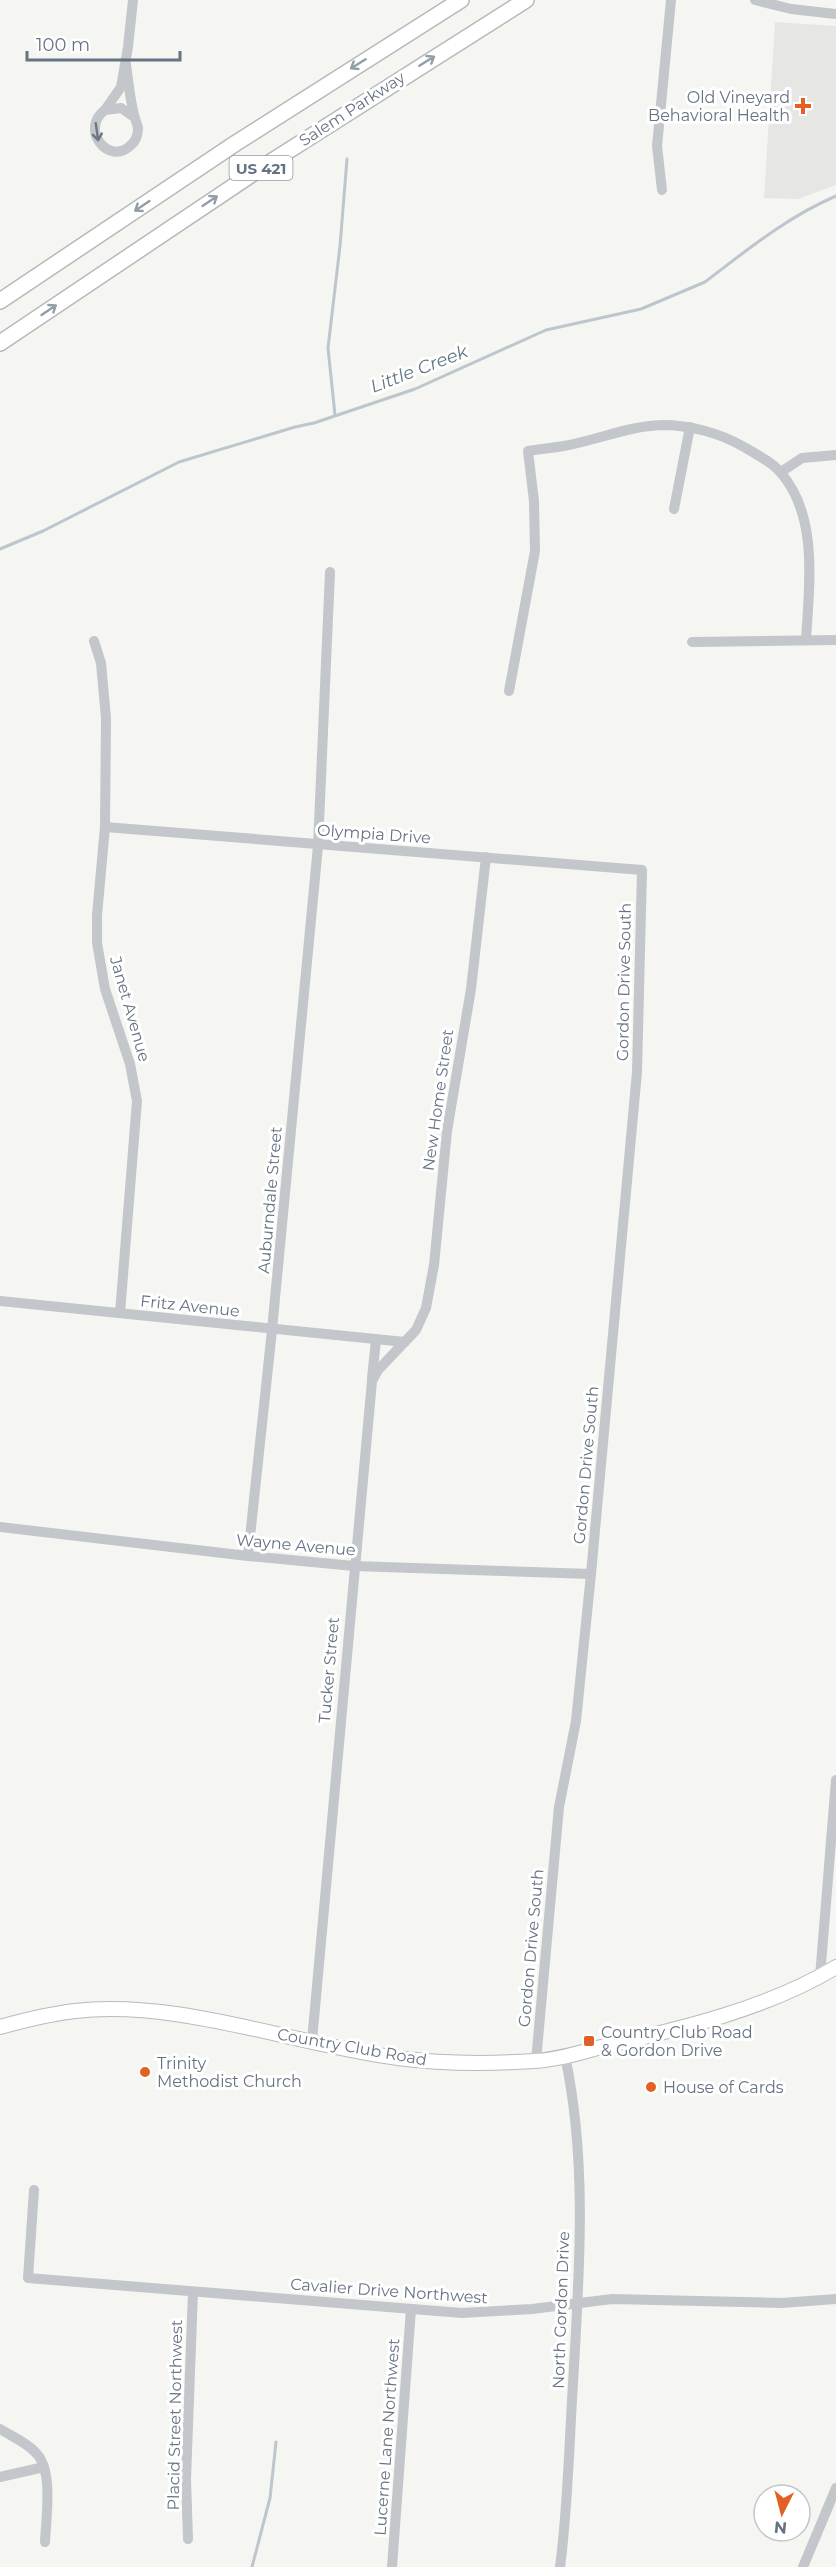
<svg xmlns="http://www.w3.org/2000/svg" width="836" height="2567" font-family="Montserrat,sans-serif">
<style>
.built{fill:#e6e7e5}
.lines{fill:none;stroke-linecap:round;stroke-linejoin:round}
.stream{stroke:#bcc6cc;stroke-width:3}
.major-casing{stroke:#b6babe;stroke-width:16}
.highway-casing{stroke:#b6b9bc;stroke-width:18}
.minor{stroke:#c3c6ca;stroke-width:10}
.major{stroke:#fff;stroke-width:14}
.highway{stroke:#fff;stroke-width:15}
.oneway{stroke:#939da8}
.oneway2{stroke:#6a7787}
.poi-dot{fill:#e36025;stroke:#fff;stroke-width:2}
.labels{text-anchor:middle;dominant-baseline:central;stroke-width:6;stroke-linejoin:round;paint-order:stroke}
.shield{fill:#fff;stroke:#939da8;stroke-width:1.5}
.shield-label{font-size:15px;font-weight:bold;fill:#657383}
.poi-label{font-size:16px;fill:#657383;stroke:#fff;text-anchor:start}
.street-label{font-size:16px;fill:#657383;stroke:#fff}
.water-label{font-size:18px;font-style:italic;fill:#607580;stroke:#fff}
</style>
<rect width="100%" height="100%" fill="#f5f6f2"/>
<!-- built -->
<path class="built" d="M775 22 836 26V185L798 199 764 198Z"/>
<g class="lines">
<!-- stream -->
<g class="stream">
<path d="M335 415 328 348 340 246 347 159"/>
<path d="M0 549 43 531 179 462 295 427 314 423 415 389 546 330 641 309 705 282C747 250 787 217 836 196"/>
<path d="M252 2567 270 2498 276 2442"/>
</g>
<defs>
<path id="major" d="M0 2027C25 2020 50 2014 75 2011 179 1999 295 2045 398 2058 443 2064 489 2064 534 2061 558 2060 582 2052 605 2046 681 2029 769 2008 836 1967"/>
<g id="highway">
<path d="M0 301 236 143 461 0"/>
<path d="M0 343 255 172 526 0"/>
</g>
</defs>
<!-- major casing -->
<use href="#major" class="major-casing"/>
<!-- highway casing -->
<use href="#highway" class="highway-casing"/>
<!-- minor -->
<g class="minor">
<path d="M755 0 791 9 836 14"/>
<path d="M126 64C128 81 130 98 134 115 135 119 137 123 138 128 138 134 136 141 131 145 109 167 79 129 105 110L121 108 134 117"/>
<path d="M105 110 121 87 128 47 133 0"/>
<path d="M662 190 657 146 671 0"/>
<path d="M781 472 802 458 836 455"/>
<path d="M674 509 690 427"/>
<path d="M94 641 101 663 106 718 105 827 97 915V943L105 989 130 1064 137 1101 120 1313"/>
<path d="M692 642 836 640"/>
<path d="M509 691 535 551 534 501 528 451C540 449 552 448 564 446 597 440 629 426 662 425 690 425 720 433 744 447 756 454 772 462 781 473 819 517 809 587 806 640"/>
<path d="M105 827 642 870 637 1072 591 1574 576 1721 559 1807 536 2061"/>
<path d="M0 1301 405 1342"/>
<path d="M372 1378 376 1340"/>
<path d="M0 1527 248 1556 354 1566 591 1574"/>
<path d="M248 1556 272 1330 318 846 330 572"/>
<path d="M820 1977 836 1780"/>
<path d="M312 2041 372 1381 378 1370 416 1330 426 1308 434 1265 447 1131 471 989 486 857"/>
<path d="M34 2190 28 2278 462 2313 532 2309 612 2299 782 2303 836 2299"/>
<path d="M0 2429C11 2436 26 2442 35 2452 54 2469 46 2518 45 2542"/>
<path d="M0 2477 44 2467"/>
<path d="M188 2539 186 2479 193 2292"/>
<path d="M392 2567 411 2309"/>
<path d="M560 2567C568 2507 569 2445 573 2384 579 2276 588 2163 565 2056"/>
<path d="M803 2567 836 2488"/>
</g>
<!-- major -->
<use href="#major" class="major"/>
<!-- highway -->
<use href="#highway" class="highway"/>
</g>
<!-- one-way arrows -->
<defs><path id="oneway-shaft" d="M-6 0H5M1.5-3L5.5 0L1.5 3" fill="none" stroke-width="1.6" stroke-linecap="round" stroke-linejoin="round" transform="scale(1.5)"/></defs>
<g class="oneway">
<use href="#oneway-shaft" transform="translate(427 61) rotate(-32)"/>
<use href="#oneway-shaft" transform="translate(358 64) rotate(148)"/>
<use href="#oneway-shaft" transform="translate(210 201) rotate(-34)"/>
<use href="#oneway-shaft" transform="translate(142 206) rotate(146)"/>
<use href="#oneway-shaft" transform="translate(49 310) rotate(-34)"/>
</g>
<use class="oneway2" href="#oneway-shaft" transform="translate(97 132) rotate(82)"/>
<!-- markers -->
<g class="poi-dot">
<path d="M800 97h6v6h6v6h-6v6h-6v-6h-6v-6h6z"/>
<rect x="583" y="2035" width="12" height="12" rx="3"/>
<circle cx="145" cy="2072" r="6"/>
<circle cx="651" cy="2087" r="6"/>
</g>
<g class="labels">
<!-- shield labels -->
<rect class="shield" x="229.5" y="156" width="63" height="24" rx="4.5"/>
<g class="shield-label">
<text x="261" y="168">US 421</text>
</g>
<!-- poi labels -->
<g class="poi-label">
<text x="790" y="97" text-anchor="end">Old Vineyard<tspan x="790" dy="18">Behavioral Health</tspan></text>
<text x="601" y="2032">Country Club Road<tspan x="601" dy="18">&amp; Gordon Drive</tspan></text>
<text x="157" y="2063">Trinity<tspan x="157" dy="18">Methodist Church</tspan></text>
<text x="663" y="2087">House of Cards</text>
</g>
<!-- street labels -->
<g class="street-label">
<text transform="translate(352 109) rotate(-33)">Salem Parkway</text>
<text transform="translate(374 834) rotate(4)">Olympia Drive</text>
<text transform="translate(624 982) rotate(-89)">Gordon Drive South</text>
<text transform="translate(130 1009) rotate(74)">Janet Avenue</text>
<text transform="translate(438 1100) rotate(-82)">New Home Street</text>
<text transform="translate(270 1200) rotate(-85)">Auburndale Street</text>
<text transform="translate(190 1306) rotate(6)">Fritz Avenue</text>
<text transform="translate(586 1465) rotate(-85)">Gordon Drive South</text>
<text transform="translate(296 1545) rotate(5)">Wayne Avenue</text>
<text transform="translate(329 1670) rotate(-85)">Tucker Street</text>
<text transform="translate(531 1948) rotate(-85)">Gordon Drive South</text>
<text transform="translate(352 2047) rotate(10)">Country Club Road</text>
<text transform="translate(389 2291) rotate(4)">Cavalier Drive Northwest</text>
<text transform="translate(561 2310) rotate(-88)">North Gordon Drive</text>
<text transform="translate(175 2415) rotate(-89)">Placid Street Northwest</text>
<text transform="translate(387 2437) rotate(-86)">Lucerne Lane Northwest</text>
</g>
<!-- water labels -->
<g class="water-label">
<text transform="translate(419 369) rotate(-21)">Little Creek</text>
</g>
</g>
<!-- north arrow -->
<g transform="translate(782 2513) rotate(186)"><circle r="28" fill="#ffffff" stroke="#c1c7cd" stroke-width="1.5"/>
<path d="M0-4.5L10 22L0 15L-10 22Z" fill="#e36025"/>
<text y="-9" font-size="16" font-weight="bold" text-anchor="middle" fill="#657383">N</text>
</g>
<!-- scale -->
<path d="M27 51v9h153v-9" fill="none" stroke="#657383" stroke-width="3"/>
<text x="36" y="51" font-size="18" fill="#657383" stroke="#ffffff" stroke-width="4.5" paint-order="stroke">100 m</text>
</svg>
